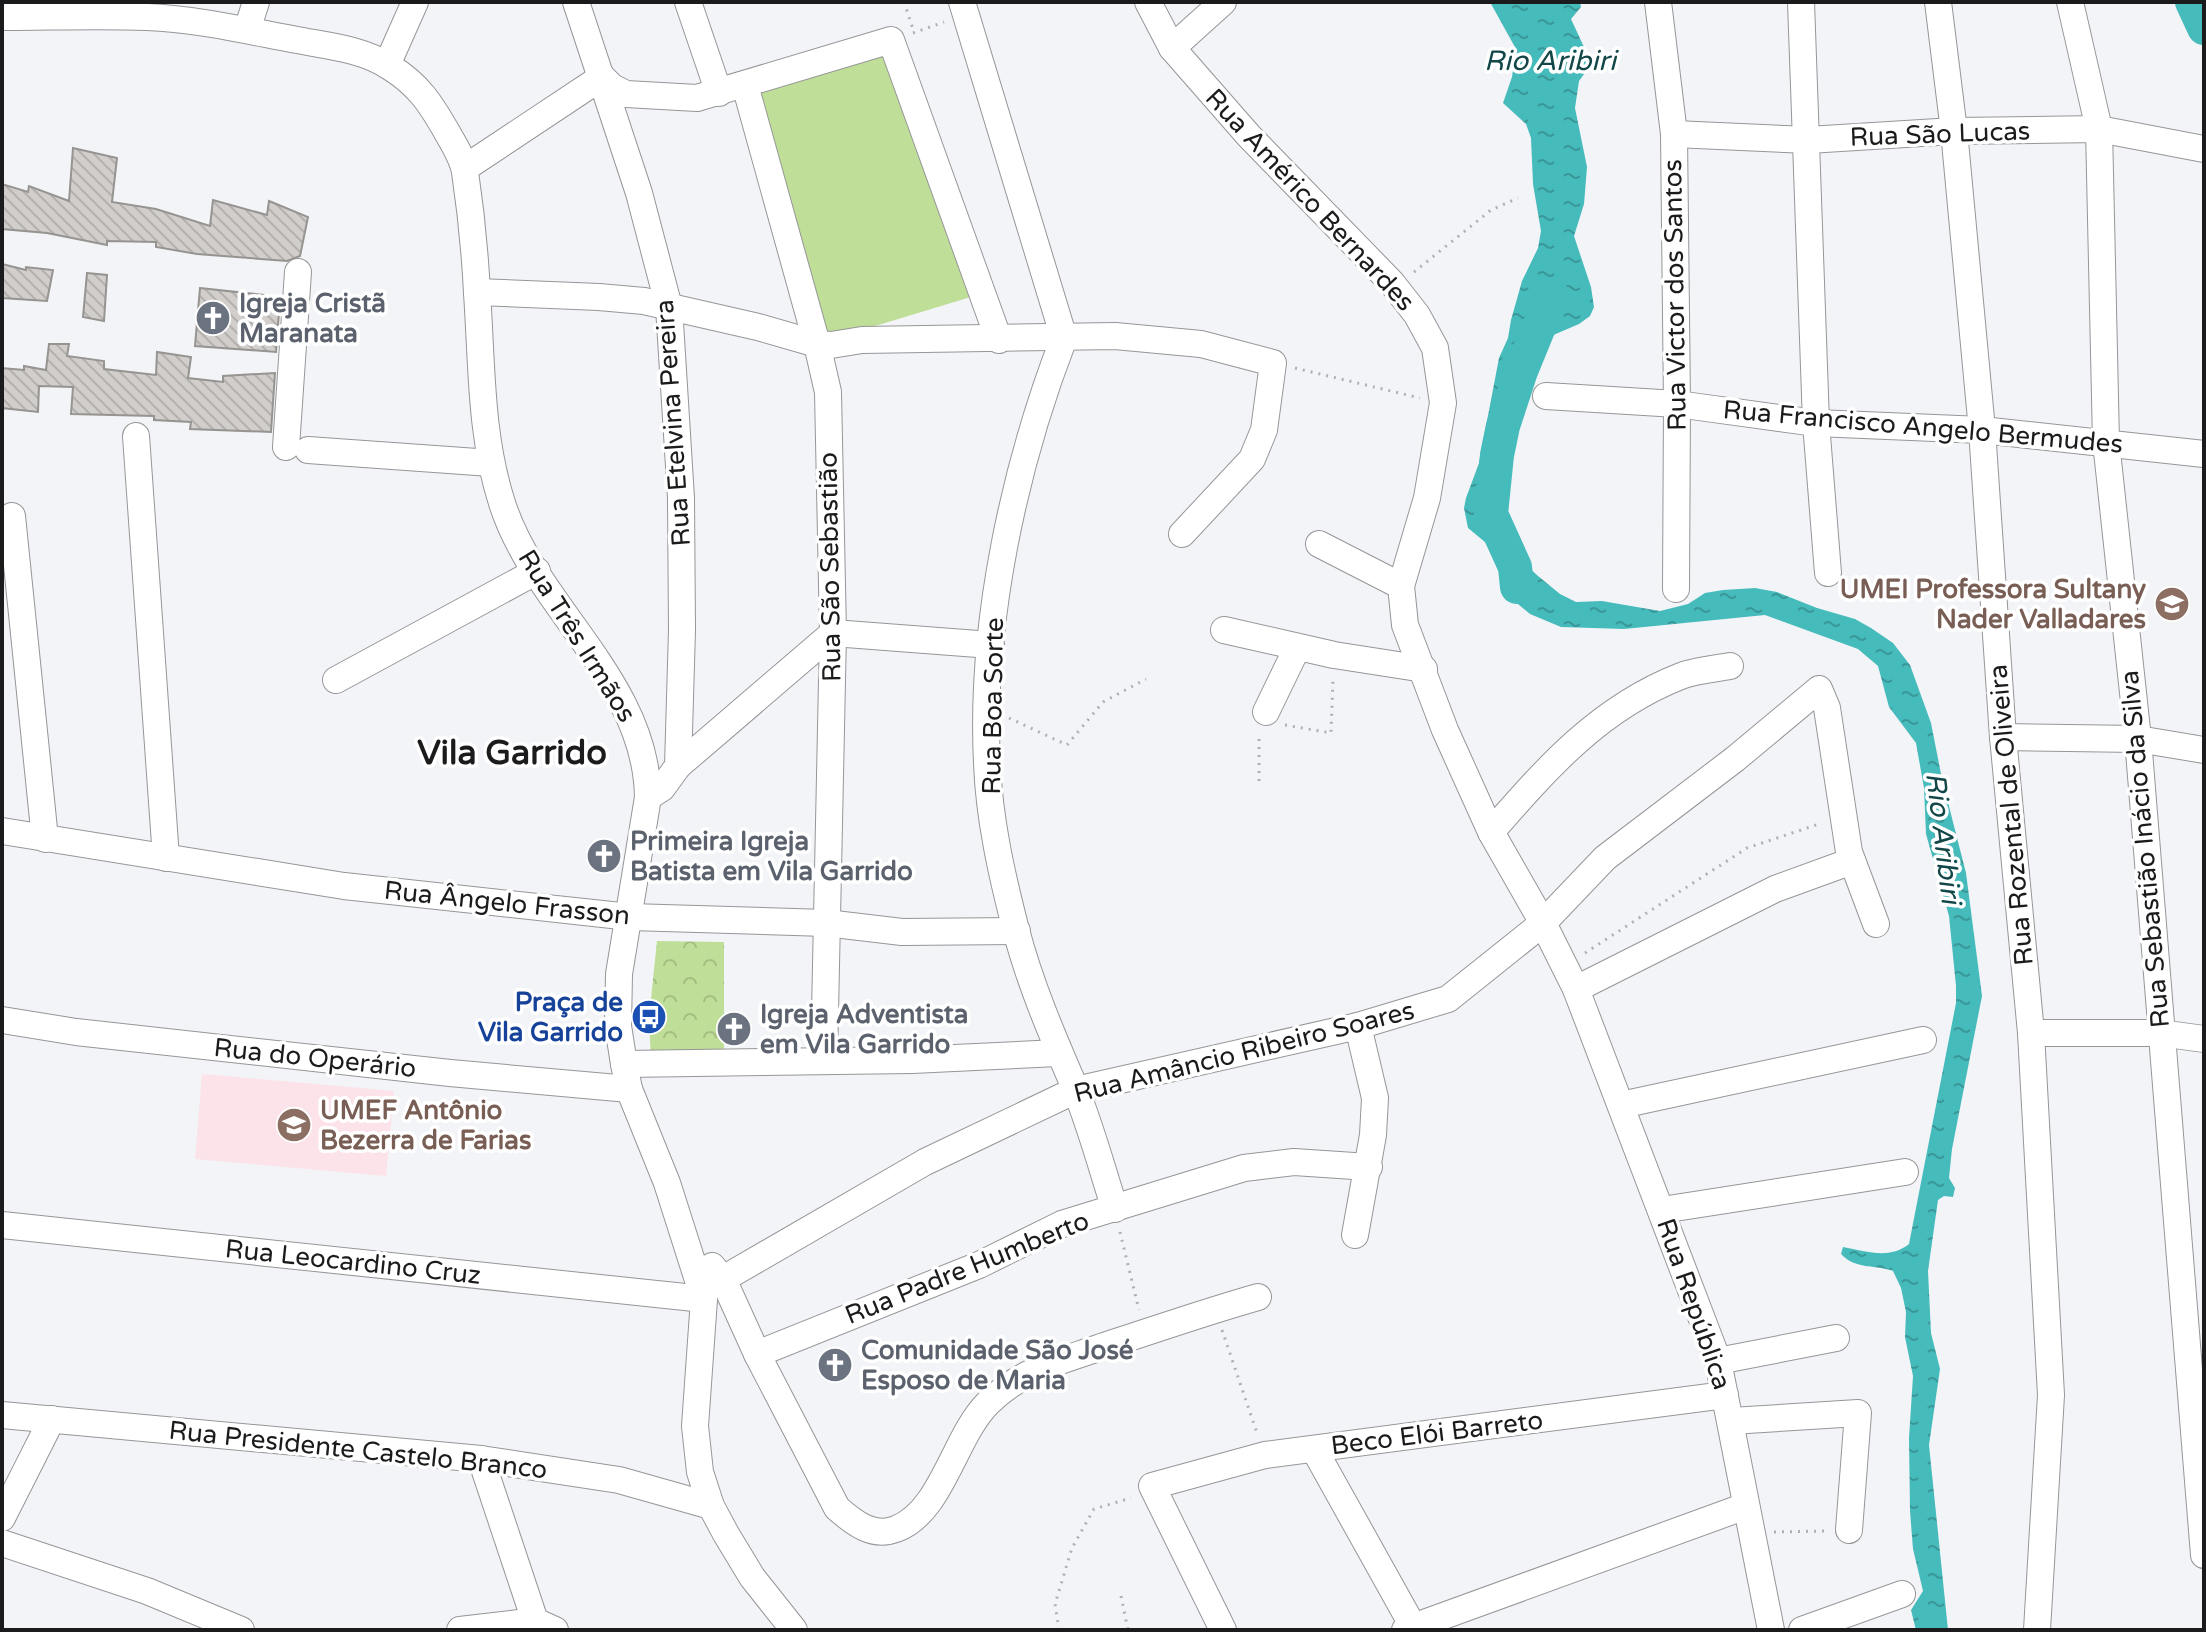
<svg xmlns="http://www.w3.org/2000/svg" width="2206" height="1632" font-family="'Varela Round',sans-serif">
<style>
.education{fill:#fce2e9}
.park{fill:url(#park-crowns)}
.pitch{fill:#bfde97}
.water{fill:url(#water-ripples)}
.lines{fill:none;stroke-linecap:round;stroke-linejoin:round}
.river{stroke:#46bbbc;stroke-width:34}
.building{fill:url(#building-back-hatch);stroke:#969491;stroke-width:2}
.minor-casing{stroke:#969699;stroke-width:28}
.path{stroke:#afb0b3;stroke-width:3;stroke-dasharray:2 6;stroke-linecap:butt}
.minor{stroke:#fff;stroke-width:26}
.labels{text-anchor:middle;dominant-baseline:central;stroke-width:7;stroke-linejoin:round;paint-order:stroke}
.street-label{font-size:26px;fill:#1b1b1d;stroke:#fff}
.worship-label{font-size:26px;font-weight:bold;fill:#5b616d;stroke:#fff;text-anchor:start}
.education-label{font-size:26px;font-weight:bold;fill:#785e54;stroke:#fff;text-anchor:end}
.transit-label{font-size:26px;font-weight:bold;fill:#164399;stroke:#fff;text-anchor:end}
.water-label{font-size:28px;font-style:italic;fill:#124647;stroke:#fff}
.district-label{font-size:34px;font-weight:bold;fill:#1b1b1d;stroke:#fff}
</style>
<defs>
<pattern id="park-crowns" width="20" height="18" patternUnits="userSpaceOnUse" patternTransform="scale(2)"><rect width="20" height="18" fill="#bfde97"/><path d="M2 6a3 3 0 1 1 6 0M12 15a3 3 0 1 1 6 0" fill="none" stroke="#a4be82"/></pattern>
<pattern id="water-ripples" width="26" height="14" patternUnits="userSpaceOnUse" patternTransform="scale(2)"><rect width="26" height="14" fill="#46bbbc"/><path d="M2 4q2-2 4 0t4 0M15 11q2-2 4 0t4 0" fill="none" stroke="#3a9798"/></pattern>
<pattern id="building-back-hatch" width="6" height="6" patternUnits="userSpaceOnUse" patternTransform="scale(2)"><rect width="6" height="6" fill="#d1cecb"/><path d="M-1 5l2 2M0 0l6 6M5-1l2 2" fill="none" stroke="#b3b0ae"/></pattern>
</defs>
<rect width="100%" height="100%" fill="#f3f4f7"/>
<!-- education -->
<path class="education" d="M202 1074 394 1091 386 1176 195 1159Z"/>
<!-- park -->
<path class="park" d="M657 941 724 942V1059L651 1060 649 1018Z"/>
<!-- pitch -->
<path class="pitch" d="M883 50 974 296 829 340 751 92Z"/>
<!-- water -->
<path class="water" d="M1490 2H1580L1581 7 1571 19 1584 47 1587 70 1579 81 1575 108 1587 167 1584 204 1574 236 1591 287 1594 307 1590 316 1579 324 1544 339 1533 338 1522 349 1506 421 1494 447 1484 509 1487 524 1499 540 1538 576 1560 594 1576 602 1602 601 1660 611 1688 604 1705 593 1723 590 1755 588 1777 592 1817 608 1855 619 1871 628 1893 643 1910 665 1931 723 1942 779 1966 873 1982 996 1952 1149 1949 1178 1955 1188 1953 1197 1944 1196 1938 1200 1928 1271 1931 1333 1940 1369 1929 1445 1948 1630H1916L1911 1610 1923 1591 1913 1549 1910 1511 1909 1438 1913 1376 1905 1337 1906 1312 1901 1288 1893 1271C1874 1264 1856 1270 1841 1254L1843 1247C1866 1251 1889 1260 1909 1244L1956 1003V986L1949 916 1926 834 1924 788 1916 743 1889 707 1878 666 1858 649 1765 615 1624 629 1561 627 1530 614 1513 600 1507 590 1505 572 1491 547 1468 528 1464 508 1466 498 1479 463 1499 358 1508 338 1511 320 1522 281 1538 248 1541 231 1533 184 1531 138 1526 124 1503 103 1512 77 1516 49Z"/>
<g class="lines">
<!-- river -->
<g class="river">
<path d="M2192 2 2204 28"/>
<path d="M1517 587 1515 567 1491 514 1497 455 1503 426 1521 371 1552 295"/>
</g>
</g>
<!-- building -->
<g class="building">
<path d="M73 148 117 158 112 202 156 209 210 226 213 200 267 215 269 201 308 217 300 256 287 261 197 254 156 247V242L107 241V245L47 233 2 229V184L28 192 29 186 69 201Z"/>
<path d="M2 264 26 270V267L53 270 47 301 2 298Z"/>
<path d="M87 273 107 275 104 321 83 317Z"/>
<path d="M200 288 264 295 263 309 279 312 276 352 195 346Z"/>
<path d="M49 344H69L67 356 104 361V369L156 375 157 352 191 357 188 378 223 382V376L275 373 271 432 190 429 191 422 154 420V416L71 414 73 387 39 386 38 412 2 408V368L24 370V366L46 370Z"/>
</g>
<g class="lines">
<defs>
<g id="minor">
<path d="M576 2 639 193 669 307 681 498 682 630 678 766 662 788 648 797"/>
<path d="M688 2 719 93"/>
<path d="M962 2 1064 338"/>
<path d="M1148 2 1172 48 1249 136 1392 283 1417 315 1435 348 1443 403 1427 498 1401 586 1405 625 1445 730 1491 832 1543 923 1576 989 1718 1361 1771 1630"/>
<path d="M1658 2 1674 134 1677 404 1676 589"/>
<path d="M1801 2 1816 423 1828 573"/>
<path d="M1938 2 1954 131 1982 430 2003 737 2031 1033 2051 1395 2037 1630"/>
<path d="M2070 2 2099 129 2106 442 2138 739 2204 1555"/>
<path d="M2 17C50 17 99 15 147 17 197 19 248 31 297 40 328 46 363 49 390 67 419 85 431 104 448 134 455 146 463 159 465 172 471 212 475 253 477 293 482 364 480 435 502 503 535 607 646 680 648 797L619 974 618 1026 624 1064 629 1089 667 1183 704 1299 695 1426 700 1472 711 1506 726 1534 752 1577 794 1630"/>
<path d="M247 30 256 2"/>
<path d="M1172 48 1223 2"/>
<path d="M387 65 415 2"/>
<path d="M745 85 817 344 828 392 833 633 824 1061"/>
<path d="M1674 134 1808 140 1954 131 2099 129 2204 149"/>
<path d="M465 168 602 77 612 87 626 94 697 98 891 40 999 340"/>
<path d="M477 292 599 297 644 301 758 327 817 344 831 345 862 340 1115 336 1201 344 1273 363 1264 430 1252 459 1182 534"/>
<path d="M1064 338C1014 467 980 624 987 763 989 819 1002 876 1016 930 1030 984 1053 1037 1075 1088 1091 1127 1102 1169 1115 1209"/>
<path d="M1546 396 1677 404 1816 423 1982 430 2204 454"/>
<path d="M136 436 166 858"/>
<path d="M286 447 298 272"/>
<path d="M308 450 491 463"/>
<path d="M12 516 45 839"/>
<path d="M1319 544 1401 586"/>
<path d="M1224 630 1334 655 1424 669"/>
<path d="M336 680 537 571"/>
<path d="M1266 712 1297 648"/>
<path d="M2003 737 2138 739 2204 750"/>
<path d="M678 766 833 633 991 645"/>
<path d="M2 831 344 886 630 917 826 923 902 932 1017 931"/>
<path d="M1491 832C1547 768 1599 708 1681 676 1696 670 1714 669 1730 666"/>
<path d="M1576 989 1775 889 1852 861"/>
<path d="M2 1020 76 1032 450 1073 629 1089"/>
<path d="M2031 1033H2160L2204 1039"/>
<path d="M624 1064 912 1060 1058 1053"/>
<path d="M1621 1105 1923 1040"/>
<path d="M1662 1210 1905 1172"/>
<path d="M2 1225 704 1299"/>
<path d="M1355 1235 1373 1135 1375 1098 1358 1026"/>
<path d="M712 1266 723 1279 757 1354 837 1508C854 1523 873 1538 896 1529 942 1512 954 1437 988 1403 1021 1370 1059 1362 1101 1347 1154 1330 1205 1312 1258 1297"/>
<path d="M723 1279 925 1162 1076 1090 1358 1026 1448 999 1543 923 1605 858 1735 759 1819 689 1827 708 1849 852 1876 924"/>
<path d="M757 1354 979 1265 1062 1224 1244 1168 1294 1162 1369 1167"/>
<path d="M1718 1361 1836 1338"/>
<path d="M2 1415 481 1459 619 1480 711 1506"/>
<path d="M1731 1421 1858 1413 1849 1530"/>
<path d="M1314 1449 1415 1630"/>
<path d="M481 1459 535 1621"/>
<path d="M2 1518 52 1419"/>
<path d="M2 1543 147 1591 241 1630"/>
<path d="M460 1630 535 1621 555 1630"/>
<path d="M1223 1630 1152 1486 1265 1455 1725 1395"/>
<path d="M1405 1630 1746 1506"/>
<path d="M1802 1630 1902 1594"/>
</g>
</defs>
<!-- minor casing -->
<use href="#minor" class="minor-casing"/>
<!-- path -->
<g class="path">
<path d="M904 2 914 32"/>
<path d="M913 33 944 22"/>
<path d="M1414 272 1491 210 1518 198"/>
<path d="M1295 368 1420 398"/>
<path d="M1009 718 1067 745 1103 702 1146 679"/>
<path d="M1285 725 1331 733 1333 679"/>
<path d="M1259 781V734"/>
<path d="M1585 953 1747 848 1822 823"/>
<path d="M1120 1232 1139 1310"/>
<path d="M1222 1330 1257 1433"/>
<path d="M1774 1532 1827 1531"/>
<path d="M1121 1596 1128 1630"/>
<path d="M1059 1630 1055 1604 1072 1548 1094 1509 1131 1498"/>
</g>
<!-- minor -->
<use href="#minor" class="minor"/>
</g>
<!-- icons -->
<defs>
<symbol id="church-disc" viewBox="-11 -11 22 22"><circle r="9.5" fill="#6b7280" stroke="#fff"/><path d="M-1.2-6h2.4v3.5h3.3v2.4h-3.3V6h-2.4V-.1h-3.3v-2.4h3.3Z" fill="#fff"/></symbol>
<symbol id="school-disc" viewBox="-11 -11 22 22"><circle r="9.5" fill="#8d6e63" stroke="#fff"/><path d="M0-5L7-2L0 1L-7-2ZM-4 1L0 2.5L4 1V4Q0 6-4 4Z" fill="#fff"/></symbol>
<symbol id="bus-disc" viewBox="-11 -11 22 22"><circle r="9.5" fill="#1a4fb4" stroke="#fff"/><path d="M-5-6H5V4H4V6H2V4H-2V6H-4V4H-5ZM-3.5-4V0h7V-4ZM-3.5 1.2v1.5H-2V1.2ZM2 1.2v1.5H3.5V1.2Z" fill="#fff"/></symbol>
</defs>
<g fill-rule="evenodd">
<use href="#church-disc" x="193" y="298" width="40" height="40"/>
<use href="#school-disc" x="2152" y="584" width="40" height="40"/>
<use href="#church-disc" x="584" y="836" width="40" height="40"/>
<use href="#bus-disc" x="629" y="997" width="40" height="40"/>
<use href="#church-disc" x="714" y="1009" width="40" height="40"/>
<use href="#school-disc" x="274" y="1105" width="40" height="40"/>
<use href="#church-disc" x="815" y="1345" width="40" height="40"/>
</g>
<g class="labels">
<!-- street labels -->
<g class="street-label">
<text transform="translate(1940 134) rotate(-2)">Rua São Lucas</text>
<text transform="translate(1310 200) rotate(47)">Rua Américo Bernardes</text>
<text transform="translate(1675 295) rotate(-91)">Rua Victor dos Santos</text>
<text transform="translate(673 423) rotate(-94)">Rua Etelvina Pereira</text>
<text transform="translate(1923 427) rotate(5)">Rua Francisco Angelo Bermudes</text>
<text transform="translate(830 567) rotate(-91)">Rua São Sebastião</text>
<text transform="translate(577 636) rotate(58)">Rua Três Irmãos</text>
<text transform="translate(993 706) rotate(-89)">Rua Boa Sorte</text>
<text transform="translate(2011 815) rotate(-95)">Rua Rozental de Oliveira</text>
<text transform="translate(2145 849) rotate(-95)">Rua Sebastião Inácio da Silva</text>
<text transform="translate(507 903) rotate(6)">Rua Ângelo Frasson</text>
<text transform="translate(1244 1052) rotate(-14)">Rua Amâncio Ribeiro Soares</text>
<text transform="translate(315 1058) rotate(6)">Rua do Operário</text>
<text transform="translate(353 1262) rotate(6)">Rua Leocardino Cruz</text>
<text transform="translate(967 1268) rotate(-22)">Rua Padre Humberto</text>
<text transform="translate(1694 1304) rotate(71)">Rua República</text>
<text transform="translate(1437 1433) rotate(-7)">Beco Elói Barreto</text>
<text transform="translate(358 1450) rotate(6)">Rua Presidente Castelo Branco</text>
</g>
<!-- worship labels -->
<g class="worship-label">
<text x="239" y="303">Igreja Cristã<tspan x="239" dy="30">Maranata</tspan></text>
<text x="630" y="841">Primeira Igreja<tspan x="630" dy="30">Batista em Vila Garrido</tspan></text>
<text x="760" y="1014">Igreja Adventista<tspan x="760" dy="30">em Vila Garrido</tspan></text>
<text x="861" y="1350">Comunidade São José<tspan x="861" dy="30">Esposo de Maria</tspan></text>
</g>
<!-- education labels -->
<g class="education-label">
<text x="2146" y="589">UMEI Professora Sultany<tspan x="2146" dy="30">Nader Valladares</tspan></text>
<text x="320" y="1110" text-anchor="start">UMEF Antônio<tspan x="320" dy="30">Bezerra de Farias</tspan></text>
</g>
<!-- transit labels -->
<g class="transit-label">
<text x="623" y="1002">Praça de<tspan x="623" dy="30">Vila Garrido</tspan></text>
</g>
<!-- water labels -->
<g class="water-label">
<text x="1550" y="61">Rio Aribiri</text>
<text transform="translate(1943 838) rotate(83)">Rio Aribiri</text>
</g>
<!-- district labels -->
<g class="district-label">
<text x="512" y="753">Vila Garrido</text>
</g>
</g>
<!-- border -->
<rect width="2206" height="1632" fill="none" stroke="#1b1b1d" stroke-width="8"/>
</svg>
